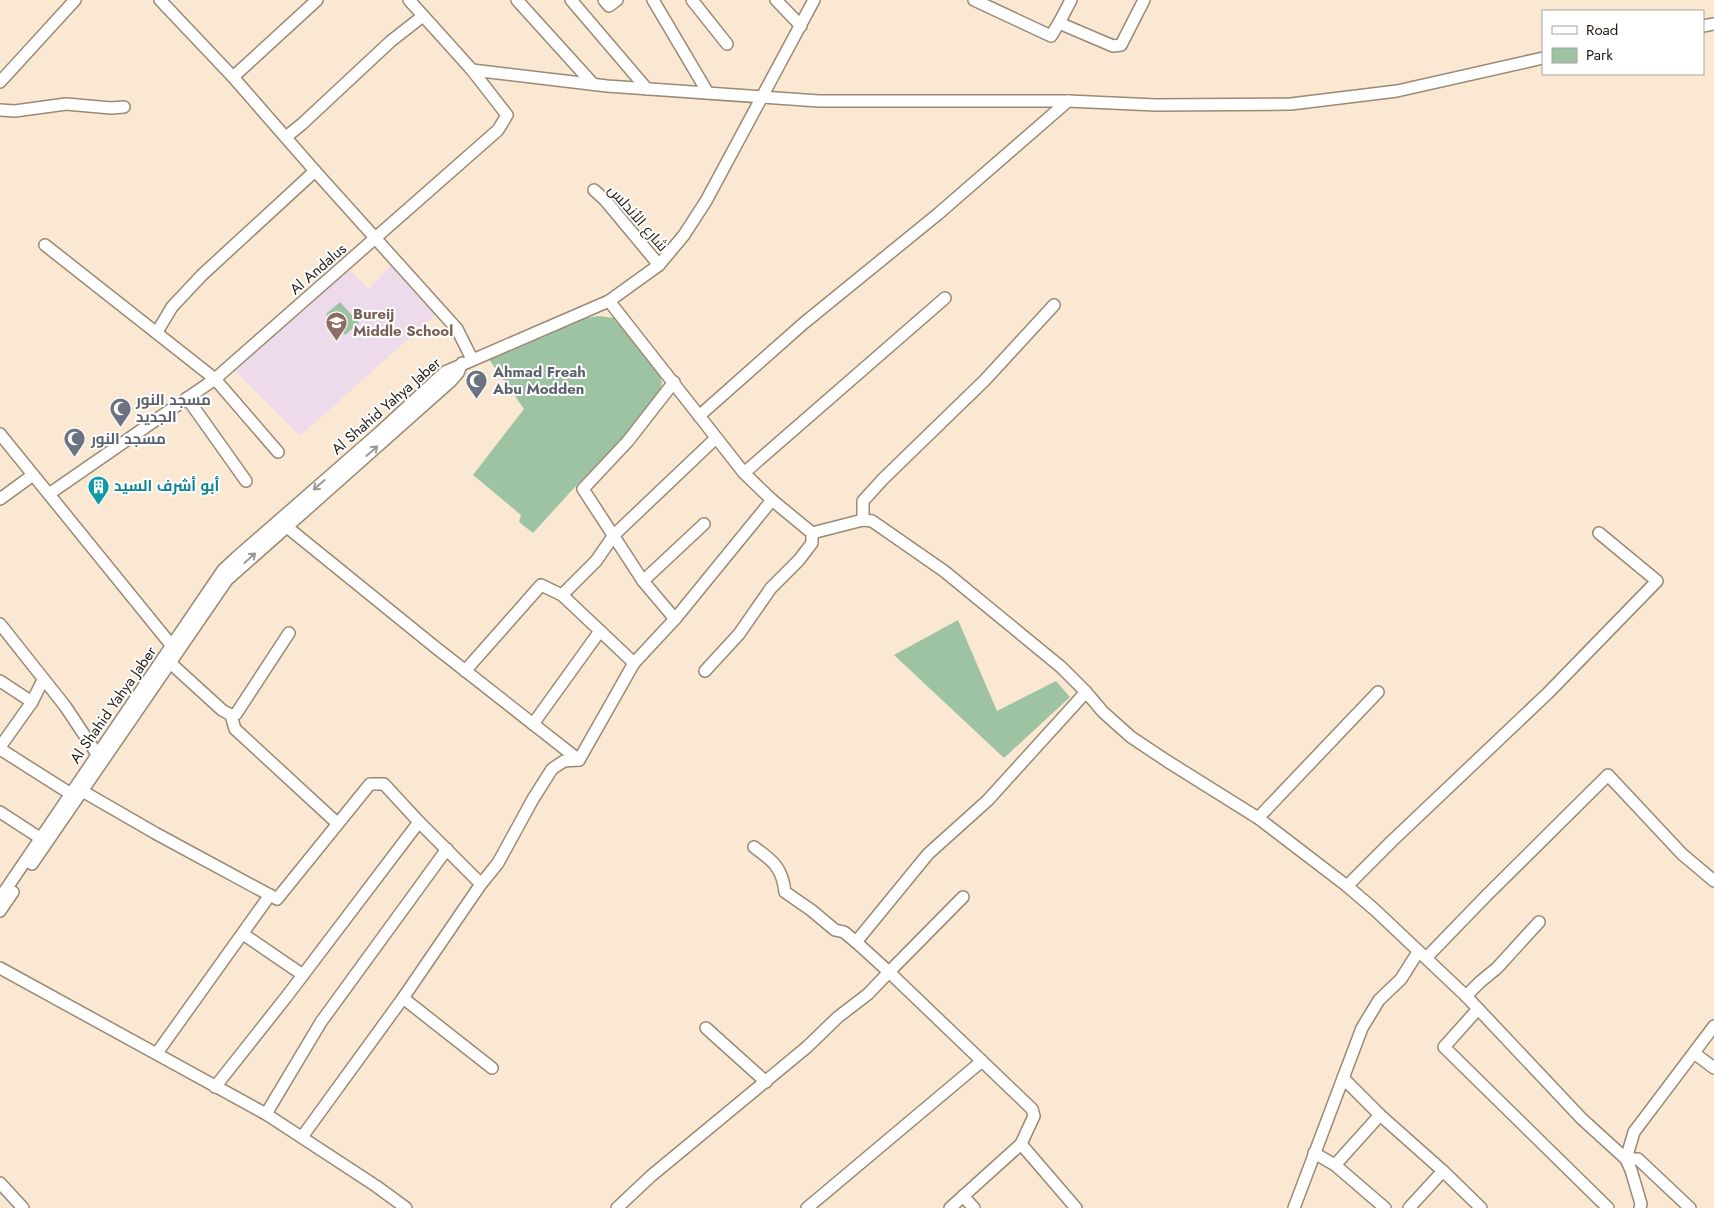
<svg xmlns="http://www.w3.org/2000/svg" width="1714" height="1208" font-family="Jost,Cairo,sans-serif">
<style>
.education{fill:#eddbec}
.green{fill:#9dc3a2}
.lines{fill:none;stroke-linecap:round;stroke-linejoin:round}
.minor-casing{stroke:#9a8975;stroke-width:14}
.minor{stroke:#fff;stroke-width:11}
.oneway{stroke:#9b9895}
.labels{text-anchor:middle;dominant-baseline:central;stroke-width:4;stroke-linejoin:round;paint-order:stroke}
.street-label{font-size:15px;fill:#211b13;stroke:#fff}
.education-label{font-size:15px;font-weight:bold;fill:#785e54;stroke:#fff;text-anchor:start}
.worship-label{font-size:15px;font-weight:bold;fill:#5b616d;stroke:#fff;text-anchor:start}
.culture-label{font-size:15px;font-weight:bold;fill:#0d838f;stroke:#fff;text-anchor:start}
</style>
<rect width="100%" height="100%" fill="#fae8d3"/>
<!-- education -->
<path class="education" d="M392 264 437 313 300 436 235 371 350 270 369 289Z"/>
<!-- green -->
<g class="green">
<path d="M340 302 359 323 345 335 326 314Z"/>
<path d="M598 316 615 318 660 376 662 383 661 390 629 433 573 489 533 533 519 522 521 515 473 475 524 409 488 358 571 321Z"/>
<path d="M958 620 997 711 1056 681 1070 697 1004 758 894 655Z"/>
</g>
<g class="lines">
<defs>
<g id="minor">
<path d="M160 0 233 77 315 171 457 329 472 359"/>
<path d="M517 0 593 84"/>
<path d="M571 0 647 89"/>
<path d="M604 0 609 6 617 0"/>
<path d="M653 0 708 93"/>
<path d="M692 0 727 44"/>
<path d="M776 0 801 26"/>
<path d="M974 0 1051 36 1059 23 1113 46 1121 45 1144 0"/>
<path d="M1059 23 1071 0"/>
<path d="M1703 26 1714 24"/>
<path d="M472 70 607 86 819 101H1068L1156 105 1291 104 1397 91 1543 58"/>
<path d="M233 77 317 0"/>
<path d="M0 82 75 0"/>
<path d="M0 110 15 111 66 104 111 108 124 107"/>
<path d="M286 137 302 124 391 41 423 16"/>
<path d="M594 190 605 200 659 265"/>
<path d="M45 245 215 379 49 494"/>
<path d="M609 301 744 473 772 500 812 533 863 520 872 521 944 571 1061 667 1086 692 1103 712 1131 737 1167 761 1258 818 1347 886 1375 910 1466 996 1582 1119 1626 1159 1631 1170 1641 1204 1640 1208"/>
<path d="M157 332 172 307 202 275 315 171"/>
<path d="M674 382 628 441 583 489 643 581 675 619"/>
<path d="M187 398 246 481"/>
<path d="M699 416 804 323 938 214 1068 101"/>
<path d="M0 434 172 646"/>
<path d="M278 452 215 379 498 130 507 115 472 70 409 0"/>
<path d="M744 473 945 298"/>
<path d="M0 499 33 475"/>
<path d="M863 520V501L883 479 985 380 1054 305"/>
<path d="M282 523 435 647 579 760"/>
<path d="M643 581 704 524"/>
<path d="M562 595 596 561 614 535 716 438"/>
<path d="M0 624 65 706 97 754"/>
<path d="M166 659 222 710 231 715 236 714 289 633"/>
<path d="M465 671 541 585 562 595 634 663"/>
<path d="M705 671 739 634 771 588 799 560 812 543V533"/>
<path d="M0 681 32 702"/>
<path d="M231 715 235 729 337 823"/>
<path d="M533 724 600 631"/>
<path d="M0 747 32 702 43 680"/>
<path d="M0 749 71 794"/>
<path d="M77 788 155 833 277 899 370 784H384L419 822 481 884"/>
<path d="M0 812 40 838"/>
<path d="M1258 818 1378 692"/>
<path d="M754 847C773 861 782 867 785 892L811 910 835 930 844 932 856 942"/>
<path d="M32 864 227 580 451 381 458 373 462 363"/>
<path d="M1347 886 1393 840 1548 693 1657 581 1599 533"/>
<path d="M0 898 223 570 237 557 379 433 445 372 609 301 659 265 684 235 706 201 814 0"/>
<path d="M0 911 13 892"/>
<path d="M243 934 303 975"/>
<path d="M1426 958 1487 895 1608 775 1682 854 1714 881"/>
<path d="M0 968 266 1114 376 1186 406 1208"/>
<path d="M1466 996 1480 982 1497 968 1539 922"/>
<path d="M403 998 492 1068"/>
<path d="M1478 1009 1444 1047 1608 1208"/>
<path d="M706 1028 766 1082"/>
<path d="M157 1053 270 895"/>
<path d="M1694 1053 1714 1068"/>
<path d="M1343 1078 1380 1115 1443 1171 1481 1208"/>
<path d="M215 1087 287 996 419 822"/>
<path d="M266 1114 321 1022 447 849"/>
<path d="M302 1137 403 998 481 884 498 863 533 799 552 769 564 761 579 760 634 663 675 619 772 500"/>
<path d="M1021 1144 1076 1208"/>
<path d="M1314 1153 1335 1165 1385 1208"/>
<path d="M1335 1165 1380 1115"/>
<path d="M0 1183 23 1208"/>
<path d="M963 1196 974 1208"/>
<path d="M617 1208 651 1176 807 1047 838 1017 868 994 889 972 856 942 928 854 988 800 1086 692"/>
<path d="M807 1208 982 1061"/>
<path d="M950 1208 1021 1144 1034 1116 1032 1109 889 972 963 897"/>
<path d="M1294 1208 1362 1028 1379 1000 1401 979 1418 952"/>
<path d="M1409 1208 1443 1171"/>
<path d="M1690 1208 1638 1159H1626L1634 1132 1714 1026"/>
</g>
</defs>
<!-- minor casing -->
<use href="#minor" class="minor-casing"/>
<!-- minor -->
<use href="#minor" class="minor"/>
</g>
<!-- one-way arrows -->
<defs><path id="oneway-shaft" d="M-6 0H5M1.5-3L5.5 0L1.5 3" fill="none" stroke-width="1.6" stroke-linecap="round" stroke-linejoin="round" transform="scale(1.25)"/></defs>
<g class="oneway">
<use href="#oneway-shaft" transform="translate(372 451) rotate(-41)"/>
<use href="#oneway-shaft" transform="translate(319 485) rotate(139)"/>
<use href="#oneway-shaft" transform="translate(250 558) rotate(-42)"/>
</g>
<!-- icons -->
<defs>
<symbol id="school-pin" viewBox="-11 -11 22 30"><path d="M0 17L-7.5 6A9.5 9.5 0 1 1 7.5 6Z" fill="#8d6e63" stroke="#fff"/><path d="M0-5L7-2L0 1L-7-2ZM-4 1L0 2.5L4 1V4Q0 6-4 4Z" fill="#fff"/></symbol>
<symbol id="mosque-pin" viewBox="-11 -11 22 30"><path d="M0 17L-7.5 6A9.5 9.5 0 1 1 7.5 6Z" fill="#6b7280" stroke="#fff"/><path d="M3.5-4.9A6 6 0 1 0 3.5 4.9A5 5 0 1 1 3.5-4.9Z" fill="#fff"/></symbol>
<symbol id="building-pin" viewBox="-11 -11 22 30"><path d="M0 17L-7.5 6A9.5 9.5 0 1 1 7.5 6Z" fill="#0f9aa8" stroke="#fff"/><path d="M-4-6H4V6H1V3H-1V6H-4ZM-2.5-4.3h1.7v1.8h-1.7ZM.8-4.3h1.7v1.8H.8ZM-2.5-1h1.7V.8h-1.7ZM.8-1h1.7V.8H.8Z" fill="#fff"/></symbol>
</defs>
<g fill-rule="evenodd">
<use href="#school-pin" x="324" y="310" width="25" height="34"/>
<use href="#mosque-pin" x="464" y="368" width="25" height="34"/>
<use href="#mosque-pin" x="108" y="396" width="25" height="34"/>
<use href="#mosque-pin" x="62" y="426" width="25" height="34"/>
<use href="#building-pin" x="86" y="474" width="25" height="34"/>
</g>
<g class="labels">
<!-- street labels -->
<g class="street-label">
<text transform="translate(638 218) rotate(49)">شارع الأندلس</text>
<text transform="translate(318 269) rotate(-41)">Al Andalus</text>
<text transform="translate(386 406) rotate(-41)">Al Shahid Yahya Jaber</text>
<text transform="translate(113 705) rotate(-55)">Al Shahid Yahya Jaber</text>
</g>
<!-- education labels -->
<g class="education-label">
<text x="353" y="314">Bureij<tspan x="353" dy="17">Middle School</tspan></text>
</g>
<!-- worship labels -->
<g class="worship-label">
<text x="493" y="372">Ahmad Freah<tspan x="493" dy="17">Abu Modden</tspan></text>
<text x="136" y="400">مسجد النور<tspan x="136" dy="17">الجديد</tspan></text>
<text x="91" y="439">مسجد النور</text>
</g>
<!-- culture labels -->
<g class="culture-label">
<text x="114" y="486">أبو أشرف السيد</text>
</g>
</g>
<!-- legend -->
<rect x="1542" y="10" width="162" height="65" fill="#ffffff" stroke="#a6a4a1"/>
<rect x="1552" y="26" width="25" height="8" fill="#ffffff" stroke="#a6a4a1"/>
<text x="1586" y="35" font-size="15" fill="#211b13">Road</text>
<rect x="1552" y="48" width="25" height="15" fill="#9dc3a2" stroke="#a6a4a1"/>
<text x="1586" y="60" font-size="15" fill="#211b13">Park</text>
</svg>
